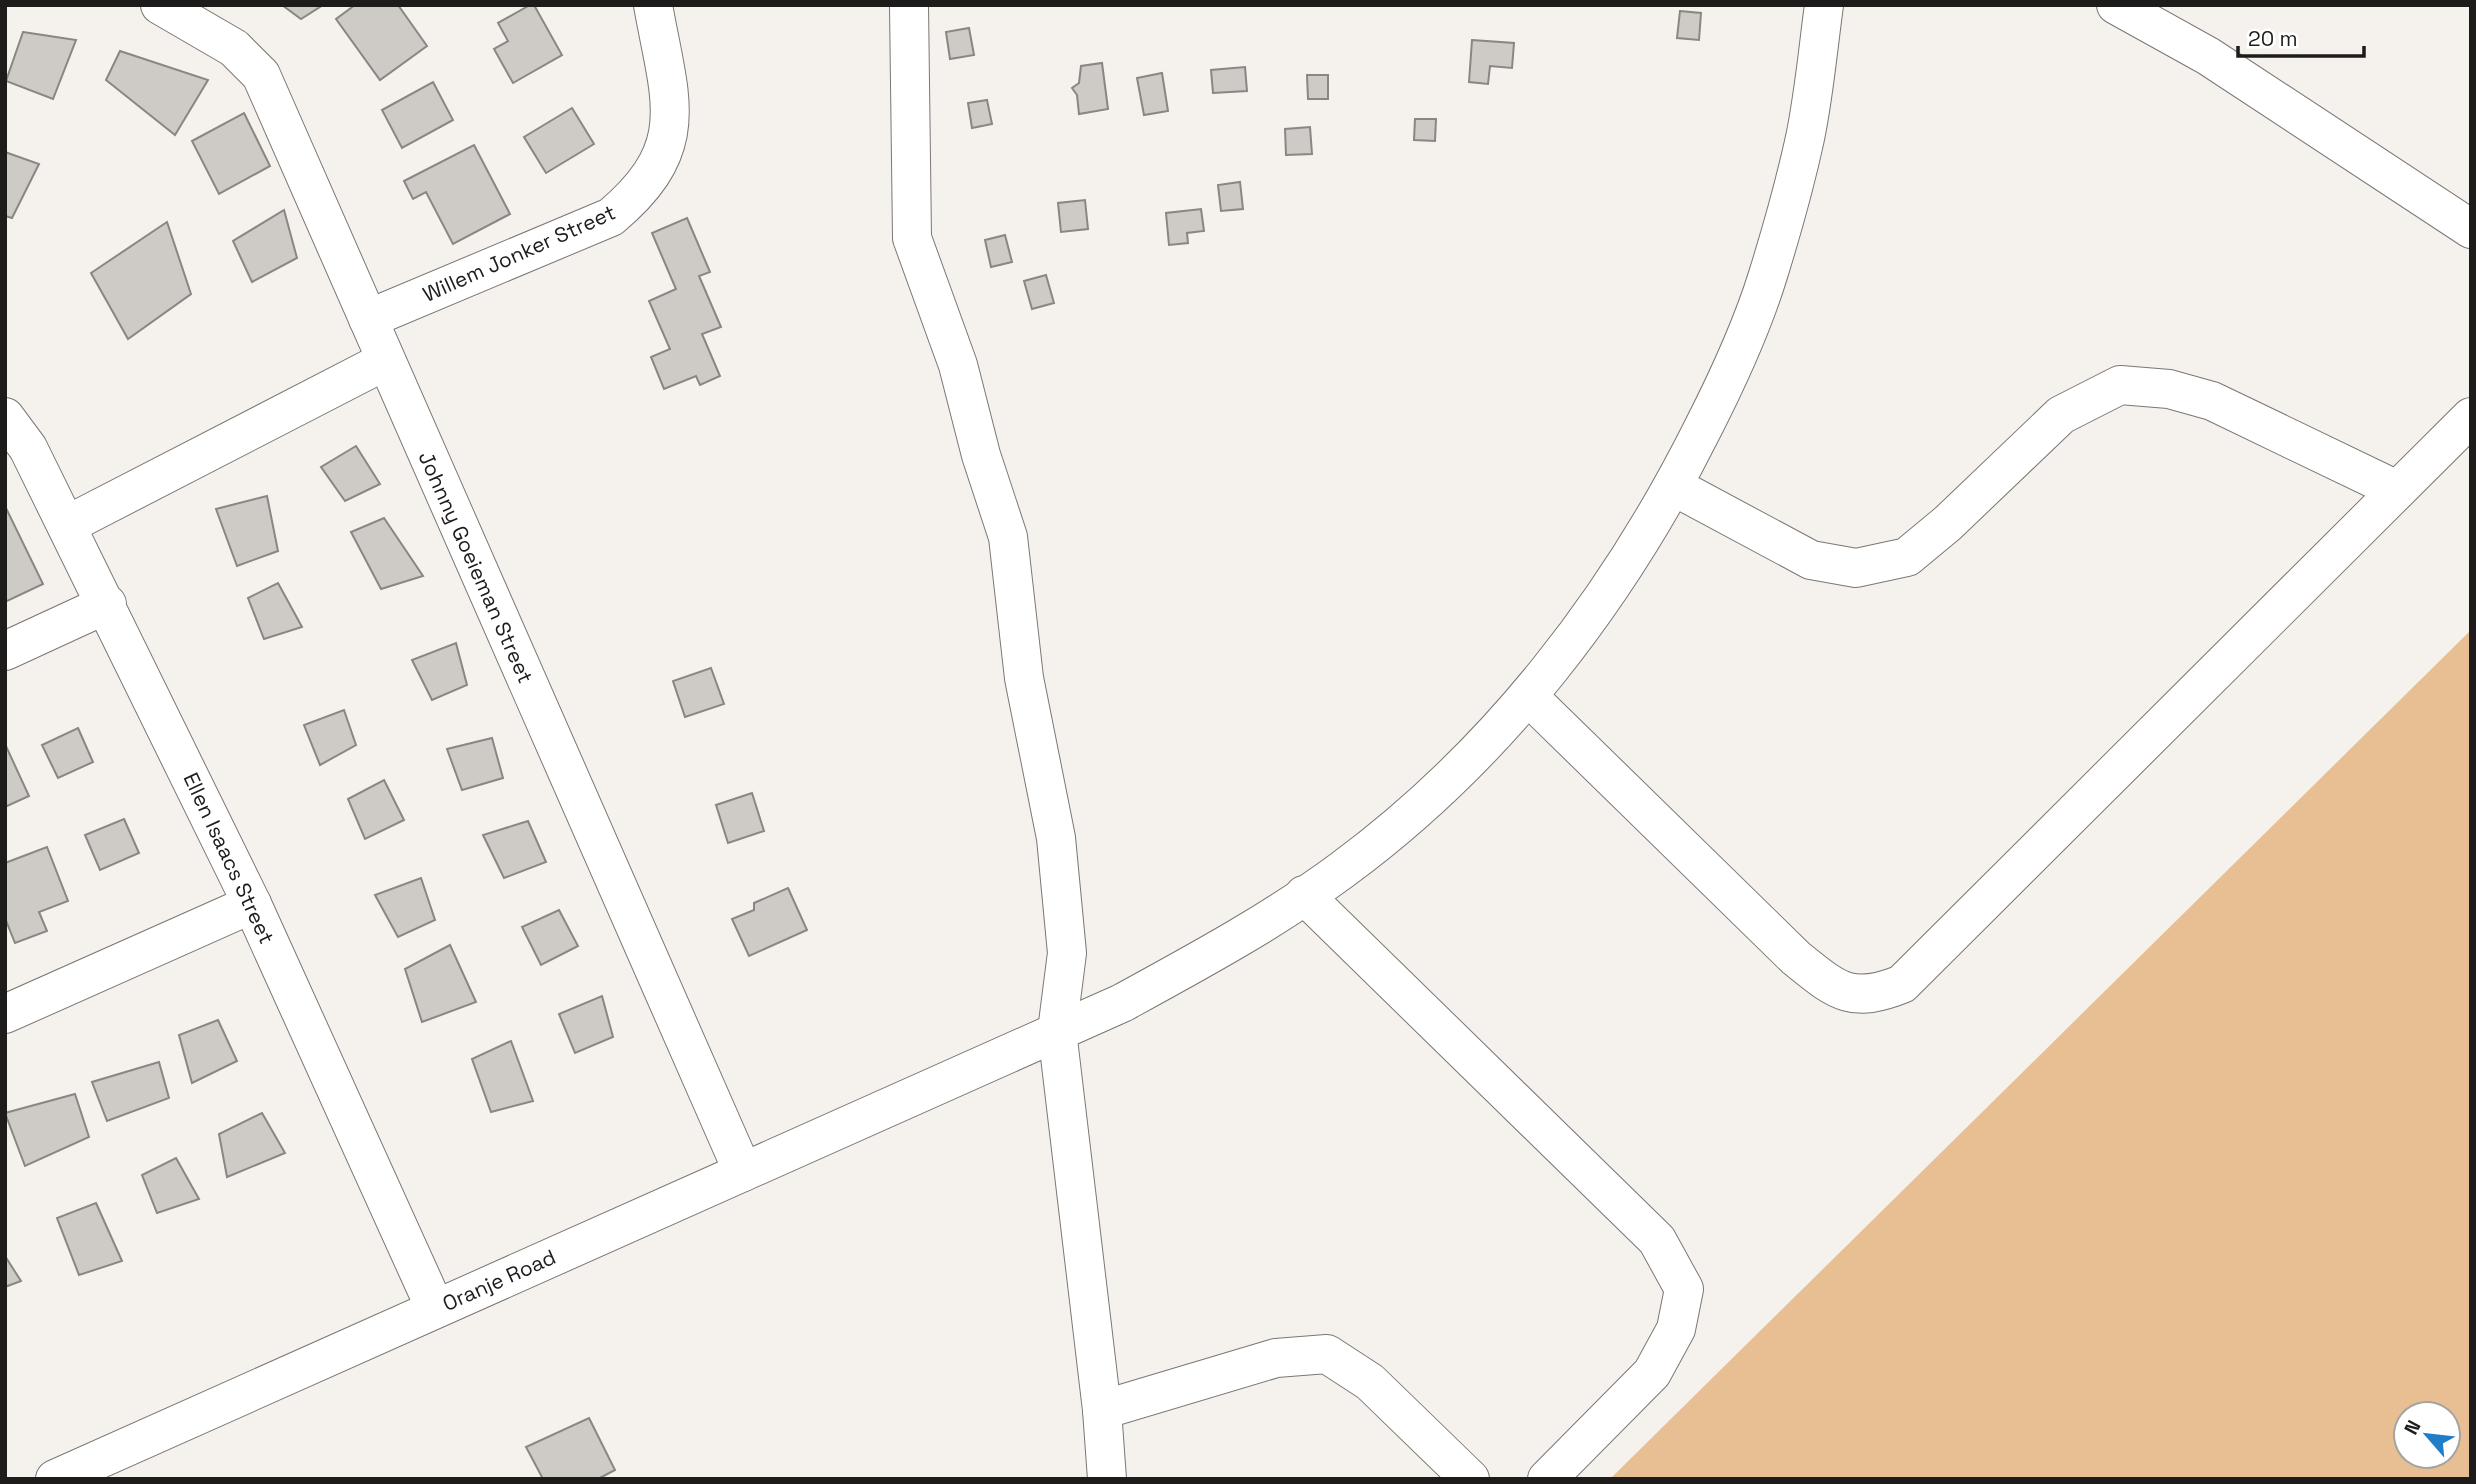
<svg xmlns="http://www.w3.org/2000/svg" width="2476" height="1484" font-family="'Space Grotesk',sans-serif">
<style>
.green{fill:#e8bf93;fill-rule:evenodd}
.building{fill:#cecbc7;stroke:#898683;stroke-width:2}
.lines{fill:none;stroke-linecap:round;stroke-linejoin:round}
.street-casing{stroke:#7b7774;stroke-width:40}
.secondary-casing{stroke:#7b7774;stroke-width:40}
.street{stroke:#fff;stroke-width:38}
.secondary{stroke:#fff;stroke-width:38}
.labels{text-anchor:middle;dominant-baseline:central;stroke-width:5;stroke-linejoin:round;paint-order:stroke}
.street-label{font-size:21px;fill:#1d1c1a;stroke:#fff}
</style>
<rect width="100%" height="100%" fill="#f5f1ed"/>
<!-- green -->
<path class="green" d="M2471 630V1479H1610ZM2406 1414H2448V1456H2406Z"/>
<!-- building -->
<g class="building">
<path d="M282 5H323L301 19Z"/>
<path d="M355 5H398L427 46 380 80 336 19Z"/>
<path d="M530 5H534L562 55 513 83 494 49 508 41 498 23Z"/>
<path d="M1680 11 1701 13 1699 40 1677 38Z"/>
<path d="M969 28 974 55 950 59 946 32Z"/>
<path d="M23 32 76 40 53 99 6 81Z"/>
<path d="M1472 40 1514 43 1512 68 1490 66 1488 84 1469 82Z"/>
<path d="M120 51 208 80 175 135 106 80Z"/>
<path d="M1102 63 1108 109 1079 114 1077 95 1072 88 1079 83 1081 66Z"/>
<path d="M1245 67 1247 91 1213 93 1211 70Z"/>
<path d="M1162 73 1168 111 1144 115 1137 78Z"/>
<path d="M1307 75H1328V99H1308Z"/>
<path d="M433 82 453 120 402 148 382 110Z"/>
<path d="M987 100 992 124 972 128 968 103Z"/>
<path d="M572 108 594 144 546 173 524 137Z"/>
<path d="M244 113 270 166 219 194 192 141Z"/>
<path d="M1415 119H1436L1435 141 1414 140Z"/>
<path d="M1310 127 1312 154 1286 155 1285 129Z"/>
<path d="M474 145 510 214 453 244 426 192 413 199 404 181Z"/>
<path d="M5 152 39 164 12 218 5 216Z"/>
<path d="M1240 182 1243 209 1221 211 1218 185Z"/>
<path d="M1085 200 1088 229 1061 232 1058 203Z"/>
<path d="M1201 209 1204 231 1187 233 1188 243 1169 245 1166 213Z"/>
<path d="M284 210 297 258 252 282 233 241Z"/>
<path d="M687 218 710 272 699 276 721 327 702 334 720 376 700 385 696 376 664 389 651 357 670 349 649 301 676 289 652 233Z"/>
<path d="M167 222 191 294 128 339 91 273Z"/>
<path d="M1005 235 1012 262 991 267 985 240Z"/>
<path d="M1046 275 1054 303 1032 309 1024 281Z"/>
<path d="M356 446 380 484 345 501 321 467Z"/>
<path d="M267 496 278 551 237 566 216 509Z"/>
<path d="M5 506 43 584 5 602Z"/>
<path d="M384 518 423 576 381 589 351 532Z"/>
<path d="M278 583 302 627 264 639 248 598Z"/>
<path d="M456 643 467 685 432 700 412 660Z"/>
<path d="M711 668 724 704 685 717 673 681Z"/>
<path d="M344 710 356 745 320 765 304 725Z"/>
<path d="M78 728 93 762 58 778 42 745Z"/>
<path d="M492 738 503 778 462 790 447 749Z"/>
<path d="M5 744 29 796 5 807Z"/>
<path d="M384 780 404 820 365 839 348 799Z"/>
<path d="M752 793 764 831 728 843 716 805Z"/>
<path d="M124 819 139 853 100 870 85 835Z"/>
<path d="M528 821 546 862 504 878 483 835Z"/>
<path d="M47 847 68 901 39 912 47 931 15 943 5 918V863Z"/>
<path d="M421 878 435 920 398 937 375 895Z"/>
<path d="M788 888 807 930 749 956 732 919 754 910V903Z"/>
<path d="M559 910 578 946 541 965 522 927Z"/>
<path d="M450 945 476 1002 422 1022 405 969Z"/>
<path d="M602 996 613 1037 575 1053 559 1014Z"/>
<path d="M218 1020 237 1061 192 1083 179 1035Z"/>
<path d="M511 1041 533 1101 491 1112 472 1059Z"/>
<path d="M159 1062 169 1098 107 1121 92 1082Z"/>
<path d="M75 1094 89 1137 25 1166 5 1113Z"/>
<path d="M262 1113 285 1153 227 1177 219 1134Z"/>
<path d="M176 1158 199 1199 157 1213 142 1175Z"/>
<path d="M96 1203 122 1261 79 1275 57 1218Z"/>
<path d="M5 1256 21 1281 5 1287Z"/>
<path d="M589 1418 615 1470 598 1479H543L526 1447Z"/>
</g>
<g class="lines">
<defs>
<g id="street">
<path d="M160 5 234 48 261 75 743 1172"/>
<path d="M909 5 912 238 958 365 981 455 1008 537 1024 678 1056 838 1067 953 1057 1031 1102 1410 1107 1479"/>
<path d="M2116 5 2208 56 2471 229"/>
<path d="M368 319 611 217C694 147 670 101 653 5"/>
<path d="M5 417 28 448 252 904 435 1308"/>
<path d="M1673 486 1811 560 1856 568 1907 557 1948 523 2061 415 2120 385 2169 389 2212 401 2397 490"/>
<path d="M67 525 385 361"/>
<path d="M5 651 107 604"/>
<path d="M1528 696 1796 958C1836 990 1850 1005 1902 984L2471 417"/>
<path d="M1304 895 1657 1240 1684 1289 1676 1329 1652 1373 1547 1479"/>
<path d="M5 1014 252 904"/>
<path d="M1102 1410 1276 1358 1327 1354 1370 1382 1470 1479"/>
</g>
<path id="secondary" d="M55 1479 1122 1003C1197 962 1273 921 1342 870 1497 756 1617 600 1703 428 1728 379 1752 327 1768 275 1782 230 1795 184 1805 138 1814 95 1818 49 1824 5"/>
</defs>
<!-- street casing -->
<use href="#street" class="street-casing"/>
<!-- secondary casing -->
<use href="#secondary" class="secondary-casing"/>
<!-- street -->
<use href="#street" class="street"/>
<!-- secondary -->
<use href="#secondary" class="secondary"/>
</g>
<g class="labels">
<!-- street labels -->
<g class="street-label">
<text transform="translate(519 253) rotate(-24)">Willem Jonker Street</text>
<text transform="translate(476 567) rotate(66)">Johnny Goeieman Street</text>
<text transform="translate(229 858) rotate(65)">Ellen Isaacs Street</text>
<text transform="translate(499 1280) rotate(-24)">Oranje Road</text>
</g>
</g>
<!-- border -->
<rect width="2476" height="1484" fill="none" stroke="#1d1c1a" stroke-width="14"/>
<!-- north arrow -->
<g transform="translate(2427 1435) rotate(298)"><circle r="33" fill="#ffffff" stroke="#a5a4a3" stroke-width="2"/>
<path d="M0-5L12 26L0 18L-12 26Z" fill="#1e7eca"/>
<text y="-10" font-size="19" font-weight="bold" text-anchor="middle" fill="#1d1c1a">N</text>
</g>
<!-- scale -->
<path d="M2238 46v10h126v-10" fill="none" stroke="#1d1c1a" stroke-width="3.5"/>
<text x="2248" y="46" font-size="21" fill="#1d1c1a" stroke="#ffffff" stroke-width="5" paint-order="stroke">20 m</text>
</svg>
